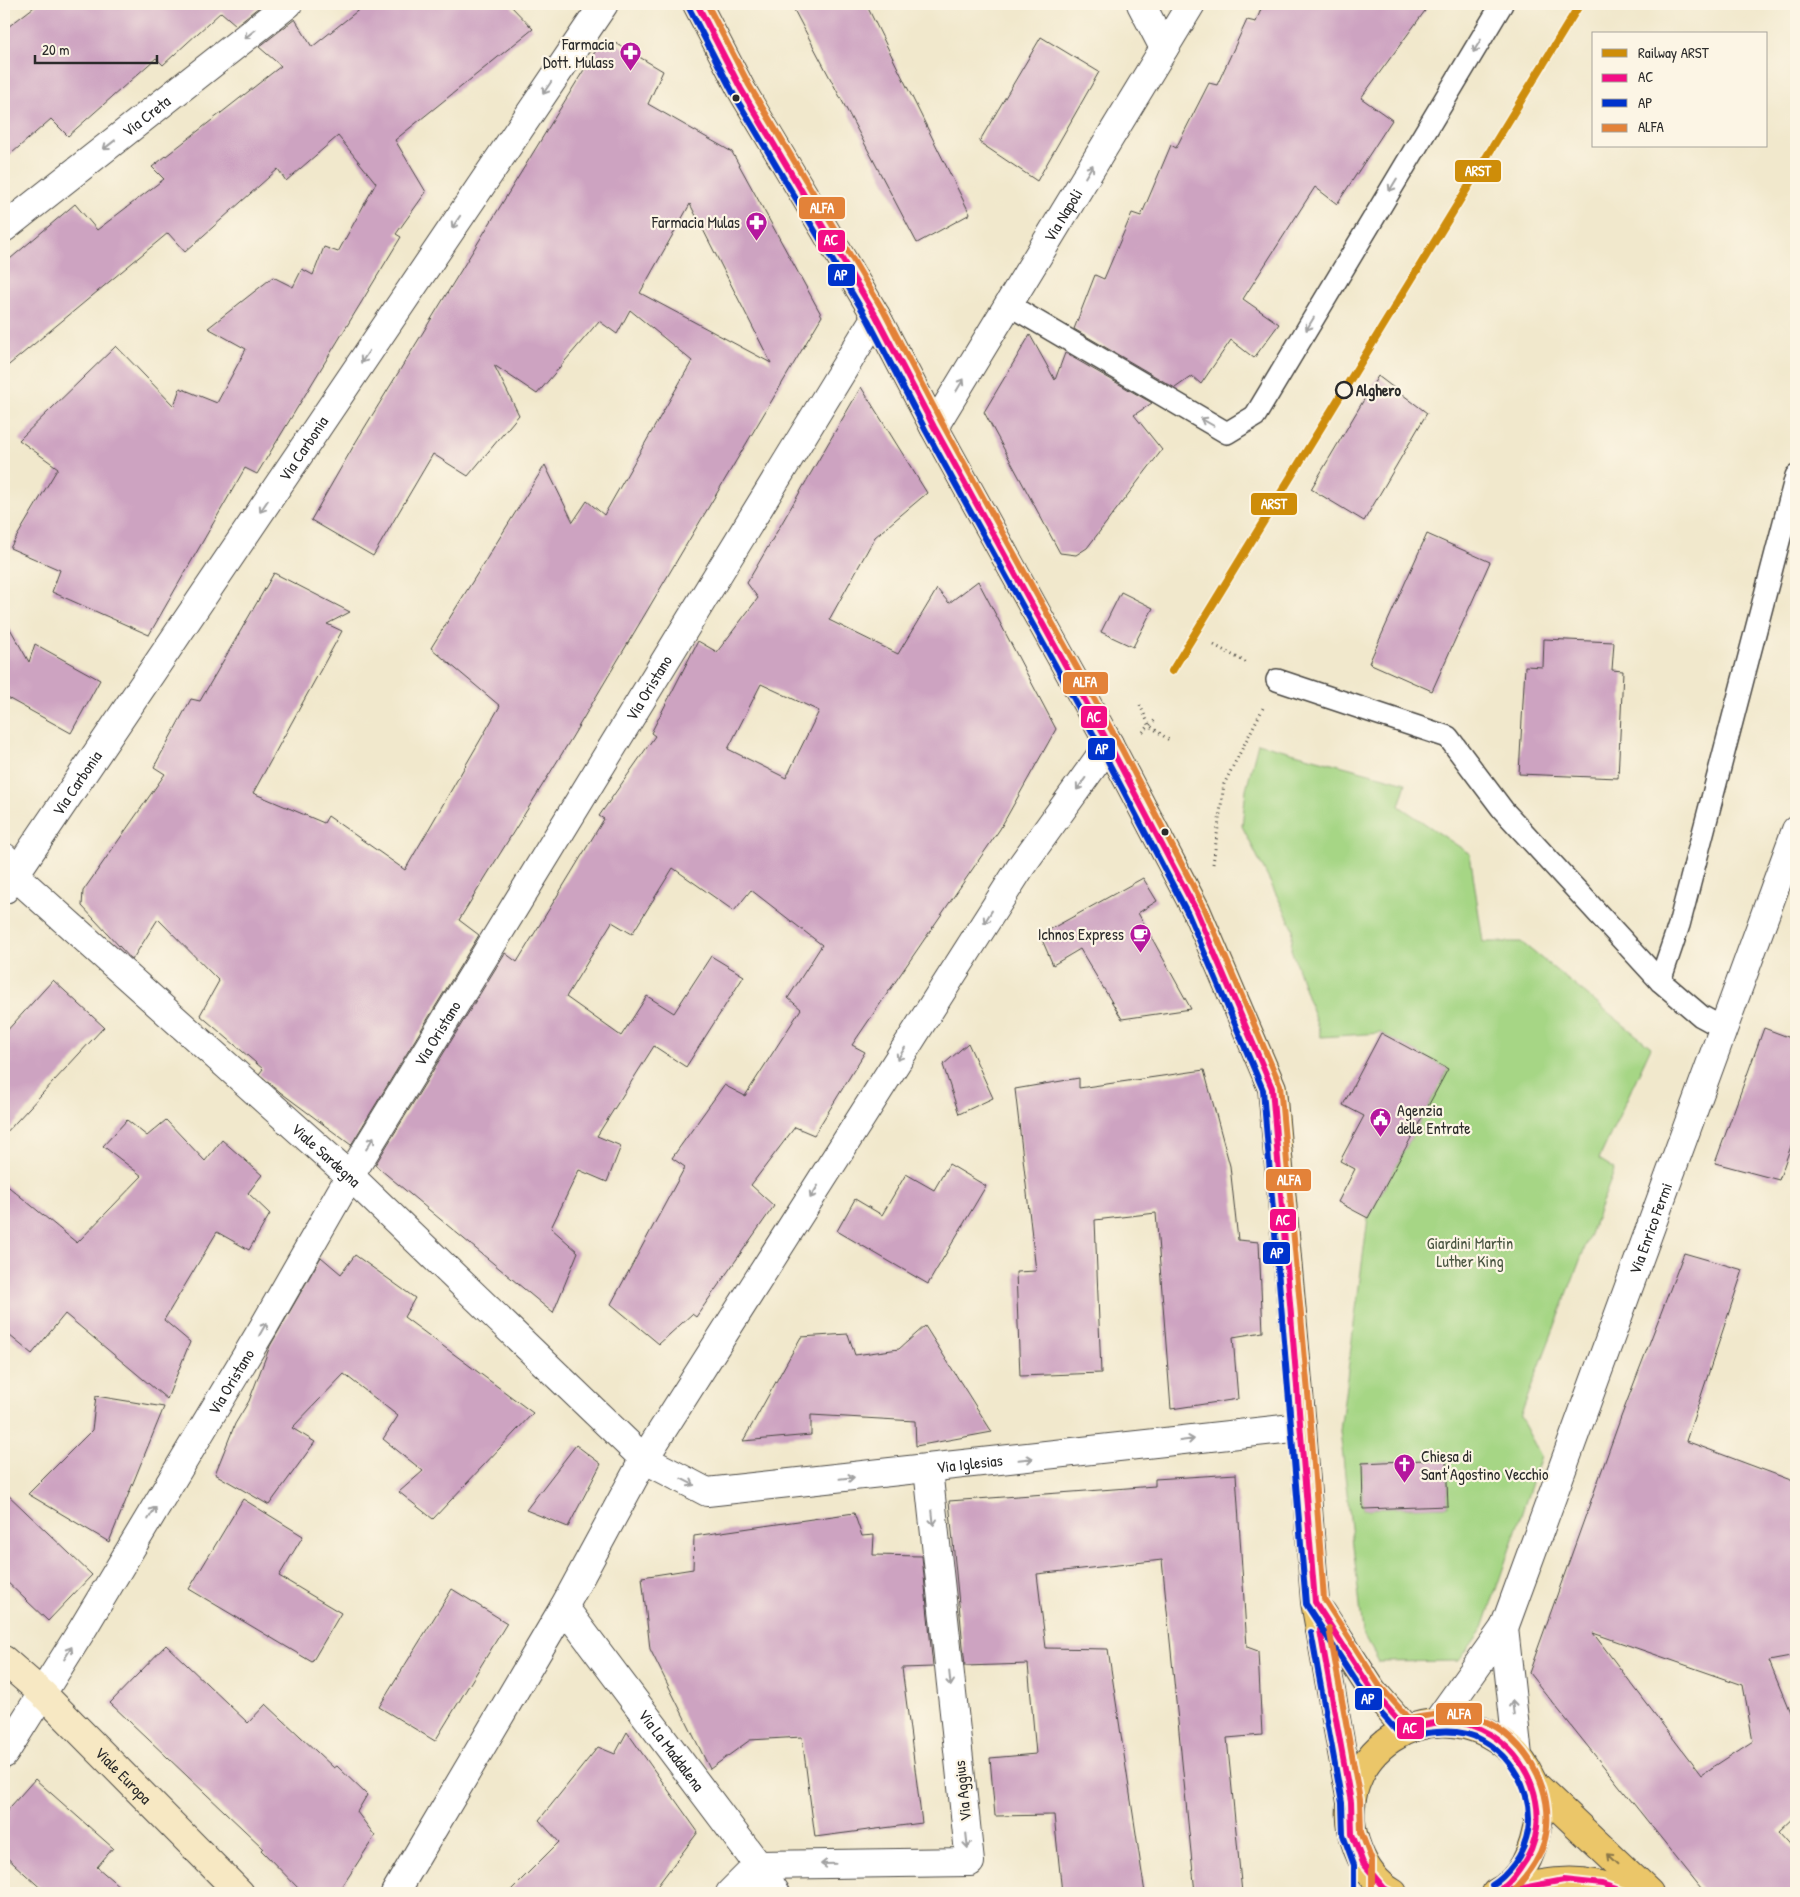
<svg xmlns="http://www.w3.org/2000/svg" width="1800" height="1897" font-family="'Patrick Hand',sans-serif">
<style>
.green{fill:#a6d685;stroke:#688058;fill-rule:evenodd}
.building{fill:#cda3c1;fill-rule:evenodd}
.lines{fill:none;stroke-linecap:round;stroke-linejoin:round}
.lane-casing{stroke:#494743;stroke-width:24}
.street-casing{stroke:#494743;stroke-width:30}
.secondary-casing{stroke:#494743;stroke-width:30}
.primary-casing{stroke:#494743;stroke-width:30}
.path{stroke:#494743;stroke-width:3;stroke-dasharray:1 4;stroke-linecap:butt}
.lane{stroke:#fff;stroke-width:21}
.street{stroke:#fff;stroke-width:28}
.secondary{stroke:#f7e8c3;stroke-width:28}
.primary{stroke:#ebc669;stroke-width:28}
.bus-1-casing{stroke:#fcf5e5;stroke-width:10}
.bus-2-casing{stroke:#fcf5e5;stroke-width:10}
.bus-3-casing{stroke:#fcf5e5;stroke-width:10}
.bus-1{stroke:#f30d85;stroke-width:6}
.bus-2{stroke:#03c;stroke-width:6}
.bus-3{stroke:#e38239;stroke-width:6}
.rail-1-casing{stroke:#fcf5e5;stroke-width:11}
.rail-1{stroke:#ce8d09;stroke-width:8}
.oneway{stroke:#a0a0a0}
.oneway2{stroke:#8b784a}
.bus-dot{fill:#2b2b2b;stroke:#fcf5e5;stroke-width:2}
.stop-dot{fill:#fcf5e5;stroke:#2b2b2b;stroke-width:2.5}
.labels{text-anchor:middle;dominant-baseline:central;stroke-width:4.5;stroke-linejoin:round;paint-order:stroke}
.poi-label{font-size:16px;fill:#2b2b2b;stroke:#fcf5e5;text-anchor:end}
.street-label{font-size:16px;fill:#2b2b2b;stroke:#fcf5e5}
.stop-label{font-size:16px;font-weight:bold;fill:#2b2b2b;stroke:#fcf5e5;text-anchor:start}
.park-label{font-size:16px;fill:#4a5642;stroke:#fcf5e5}
.line-badge{stroke:#fcf5e5;stroke-width:2}
.badge-label{font-size:14px;text-anchor:middle;font-weight:bold;fill:#fff}
</style>
<rect width="100%" height="100%" fill="#fcf5e5"/>
<filter id="ink" filterUnits="userSpaceOnUse"><feTurbulence type="fractalNoise" baseFrequency=".02" numOctaves="2"/><feDisplacementMap in="SourceGraphic" scale="10" xChannelSelector="R" yChannelSelector="G"/><feConvolveMatrix kernelMatrix="1 2 1 2 8 2 1 2 1" color-interpolation-filters="sRGB"/></filter>
<filter id="wash" filterUnits="userSpaceOnUse"><feTurbulence type="fractalNoise" baseFrequency=".0096" numOctaves="4" result="noise"/><feDisplacementMap in="SourceGraphic" scale="20" xChannelSelector="R" yChannelSelector="G"/><feGaussianBlur stdDeviation="1.12" result="paint"/><feColorMatrix in="noise" values="0 0 0 0 0 0 0 0 0 0 0 0 0 0 0 0 0 1.4 0 .05"/><feComposite in="paint" operator="in"/></filter>
<g filter="url(#wash)">
<rect width="100%" height="100%" fill="#f1e8cc"/>
<!-- green -->
<path class="green" d="M1258 743 1406 783 1399 806 1470 854 1483 942H1521L1651 1047 1599 1159 1615 1169 1520 1417 1541 1456 1483 1628 1459 1661 1379 1662 1363 1633 1340 1431 1368 1218 1448 1069 1381 1033 1321 1037 1291 949 1293 928 1242 826 1246 789ZM1446 1459 1448 1506 1363 1509 1362 1463Z"/>
<g id="blocks">
<!-- building -->
<g class="building">
<path d="M38 4H263L236 25 221 12 163 65 156 58 68 136 51 119 4 160V30Z"/>
<path d="M366 4H509L533 29 395 140 426 192 396 234 401 237 257 474 245 468 149 635 52 592 60 570 10 548 58 468 19 440 116 346 174 406 180 388 217 403 246 349 208 328 273 277 293 287 302 269 313 275 324 247 338 252 376 183 338 136 286 181 278 169 185 252 168 233 4 369V264L75 204 97 230 164 179 152 167 281 66 259 47 295 19 312 47Z"/>
<path d="M791 4H866L970 214 917 243Z"/>
<path d="M1263 4H1430L1361 98 1392 120 1337 204 1315 187 1243 299 1279 324 1254 358 1231 340 1201 384 1192 376 1175 388 1074 329 1095 275 1104 279 1132 213 1141 216 1171 145 1176 148 1209 83 1217 85 1247 20 1256 22Z"/>
<path d="M1041 37 1099 72 1037 181 979 142Z"/>
<path d="M601 42H614L663 71 648 104 732 152 822 316 571 739 459 920 479 935 351 1145 280 1092 259 1074 263 1069 200 1015 219 981 158 919 132 960 82 906 83 891 165 774 154 767 191 699 200 701 274 573 350 612 327 624 342 631 253 793 324 823 328 816 405 870 500 706 431 648 545 465 573 522 587 501 604 515 692 361 630 310 617 334 599 321 537 394 494 365 519 415 468 476 433 454 373 556 311 520 357 440ZM690 204 771 363 640 293Z"/>
<path d="M1030 335 1055 380 1065 353 1152 403 1134 415 1162 450 1087 548 1076 555 1060 553 984 412Z"/>
<path d="M1378 376 1427 413 1364 521 1311 489Z"/>
<path d="M861 387 927 493 875 537 829 620 898 654 937 589 949 603 978 581 1056 729 1000 829 852 1045 865 1052 814 1135 795 1127 751 1185 774 1206 696 1317 692 1314 659 1344 611 1304 685 1167 672 1158 724 1085 745 1096 801 1009 788 998 822 945 751 890 734 911 673 868 632 934 612 922 566 997 621 1036 647 996 674 1013 711 956 744 976 686 1067 654 1046 597 1136 621 1146 607 1182 579 1170 551 1228 578 1252 553 1313 375 1165 505 953 517 962 604 819 599 816 655 736 651 733 698 641 717 652 758 598 747 583ZM761 684 819 711 786 778 728 749Z"/>
<path d="M1427 534 1490 562 1432 691 1369 663Z"/>
<path d="M1121 592 1153 608 1133 647 1101 632Z"/>
<path d="M4 618 29 662 35 644 100 680 71 733 4 696Z"/>
<path d="M1544 639 1614 642 1612 670 1623 671 1618 778 1519 774 1525 666 1543 667Z"/>
<path d="M1143 878 1157 901 1138 913 1191 1009 1122 1019 1080 949 1053 965 1040 935Z"/>
<path d="M53 980 104 1027 4 1135V1034Z"/>
<path d="M1764 1028 1796 1040V1132L1779 1180 1715 1163Z"/>
<path d="M1381 1033 1448 1069 1368 1218 1338 1202 1355 1169 1340 1161 1364 1116 1343 1105Z"/>
<path d="M968 1043 993 1098 959 1114 943 1065Z"/>
<path d="M1204 1070 1230 1166 1238 1240 1259 1242 1263 1332 1233 1337 1238 1399 1171 1409 1156 1213 1095 1220 1101 1373 1020 1376 1016 1272 1036 1271 1015 1089 1079 1078V1088Z"/>
<path d="M127 1120 147 1136 166 1120 205 1161 222 1140 262 1175 248 1193 270 1214 249 1250 217 1232 164 1320 190 1342 167 1399 65 1314 32 1354 4 1331V1183L77 1243 142 1176 103 1146Z"/>
<path d="M949 1164 986 1186 928 1284 837 1231 855 1199 882 1215 906 1174 934 1190Z"/>
<path d="M1684 1253 1743 1270 1686 1441 1796 1482V1656L1769 1661 1796 1727V1815L1778 1832 1796 1852V1893H1705L1529 1673 1621 1417ZM1593 1633 1743 1685 1753 1741 1701 1775Z"/>
<path d="M355 1255 415 1298 404 1317 533 1413 433 1519 399 1492 423 1471 383 1439 398 1416 344 1374 292 1428 315 1442 269 1505 215 1474 235 1424 249 1401 270 1346 321 1257 341 1274Z"/>
<path d="M925 1326 992 1432 916 1446 915 1421 811 1415V1435L743 1441 801 1337 848 1334 855 1355 899 1349Z"/>
<path d="M96 1396 164 1407 109 1542 28 1494 92 1430Z"/>
<path d="M576 1445 601 1464 568 1527 526 1510Z"/>
<path d="M1446 1459 1448 1506 1363 1509 1362 1463Z"/>
<path d="M1236 1474 1247 1647 1258 1651 1262 1735 1227 1738 1242 1893H1195L1162 1560 1037 1574 1046 1648 1108 1649 1145 1893H1062L1054 1815 995 1816 990 1758 1036 1754 1028 1664 965 1666 949 1501 1155 1486V1479Z"/>
<path d="M4 1491 92 1575 48 1621 4 1579Z"/>
<path d="M243 1499 303 1536 279 1576 341 1613 312 1662 189 1589Z"/>
<path d="M854 1513 862 1536 874 1535 873 1555 922 1556 933 1667 902 1668 922 1823 815 1837 802 1737 750 1740 710 1769 650 1649 642 1577 693 1569 694 1536Z"/>
<path d="M452 1589 507 1623 435 1741 379 1707Z"/>
<path d="M166 1645 248 1723 266 1704 334 1768 337 1766 367 1795 357 1812 375 1836 338 1893H303L261 1850 263 1848 110 1703Z"/>
<path d="M627 1732 698 1832 652 1893H508L559 1842 539 1820 598 1747 615 1754Z"/>
<path d="M35 1779 113 1848 97 1867 127 1893H46L4 1855V1814Z"/>
</g>
</g>
</g>
<g filter="url(#ink)">
<use href="#blocks" fill-opacity="0" stroke="#494743" stroke-width="1"/>
<g class="lines">
<defs>
<g id="lane">
<path d="M1009 305 1227 433 1255 416 1502 4"/>
<path d="M1277 680 1448 737 1503 810 1660 981 1701 1016 1723 1028"/>
<path d="M1660 981 1679 925 1796 476"/>
</g>
<g id="street">
<path d="M1141 4 1164 48"/>
<path id="s1" d="M4 228 288 4"/>
<path id="s2" d="M934 427 1191 4"/>
<path id="s3" d="M4 857 13 874 350 1176 644 1459 707 1492 1302 1427"/>
<path id="s4" d="M5 889 604 4"/>
<path id="s5" d="M564 1607 758 1865 776 1893"/>
<path d="M1504 1628 1518 1756"/>
<path id="s6" d="M1437 1722 1504 1628 1796 830"/>
<path id="s7" d="M4 1754 82 1630 263 1328 350 1176 876 316"/>
<path d="M395 1893 564 1607 644 1459 1022 865 1109 744"/>
<path d="M730 1893 758 1865 970 1862 928 1469"/>
</g>
<g id="secondary">
<path id="s8" d="M4 1660 43 1694 240 1893"/>
</g>
<g id="primary">
<path d="M697 4 741 89 876 316 934 427 1109 744 1196 910 1272 1088 1302 1427 1315 1602 1351 1802"/>
<path d="M1322 1613 1372 1690 1406 1729"/>
<path d="M1533 1783 1649 1893"/>
<path d="M1500 1891C1552 1882 1576 1874 1628 1893"/>
<path d="M1393 1893C1377 1884 1365 1868 1358 1850 1321 1755 1434 1681 1510 1749 1527 1764 1542 1794 1539 1817 1535 1845 1525 1879 1496 1893"/>
</g>
</defs>
<!-- lane casing -->
<use href="#lane" class="lane-casing"/>
<!-- street casing -->
<use href="#street" class="street-casing"/>
<!-- secondary casing -->
<use href="#secondary" class="secondary-casing"/>
<!-- primary casing -->
<use href="#primary" class="primary-casing"/>
<!-- path -->
<g class="path">
<path d="M1214 645 1249 664"/>
<path d="M1140 705 1149 725 1169 740"/>
<path d="M1143 732 1155 720"/>
<path d="M1213 864 1224 784 1263 708"/>
</g>
<!-- lane -->
<use href="#lane" class="lane"/>
<!-- street -->
<use href="#street" class="street"/>
<!-- secondary -->
<use href="#secondary" class="secondary"/>
<!-- primary -->
<use href="#primary" class="primary"/>
<defs>
<g id="bus-1">
<path d="M697 4 741 89 876 316 934 427 1109 744 1196 910 1272 1088 1315 1602 1372 1690 1406 1729C1426 1724 1450 1718 1470 1725 1529 1744 1559 1818 1520 1869 1514 1878 1506 1887 1496 1893"/>
<path d="M1320 1630 1351 1802 1352 1834 1363 1863 1384 1888 1393 1893"/>
<path d="M1496 1893 1564 1880 1602 1884 1628 1893"/>
</g>
<g id="bus-2">
<path d="M689 8 733 93 868 320 926 431 1101 748 1188 914 1263 1090 1306 1604 1365 1695 1401 1736C1409 1740 1418 1735 1427 1733 1446 1730 1465 1730 1482 1740 1525 1764 1545 1822 1514 1864 1508 1872 1501 1880 1492 1885"/>
<path d="M1311 1632 1342 1803 1343 1835 1354 1865V1893"/>
</g>
<g id="bus-3">
<path d="M707 4 749 85 884 312 942 423 1117 740 1204 907 1280 1085 1311 1426 1324 1599 1379 1685 1409 1719C1429 1715 1449 1711 1469 1716 1523 1728 1559 1791 1544 1843 1538 1863 1525 1879 1511 1893"/>
<path d="M1329 1628 1360 1800 1361 1832 1372 1861V1893"/>
</g>
</defs>
<!-- bus-1 casing -->
<use href="#bus-1" class="bus-1-casing"/>
<!-- bus-2 casing -->
<use href="#bus-2" class="bus-2-casing"/>
<!-- bus-3 casing -->
<use href="#bus-3" class="bus-3-casing"/>
<!-- bus-1 -->
<use href="#bus-1" class="bus-1"/>
<!-- bus-2 -->
<use href="#bus-2" class="bus-2"/>
<!-- bus-3 -->
<use href="#bus-3" class="bus-3"/>
<defs>
<path id="rail-1" d="M1172 671 1580 4"/>
</defs>
<!-- rail-1 casing -->
<use href="#rail-1" class="rail-1-casing"/>
<!-- rail-1 -->
<use href="#rail-1" class="rail-1"/>
</g>
<!-- one-way arrows -->
<defs><path id="oneway-shaft" d="M-6 0H5M1.5-3L5.5 0L1.5 3" fill="none" stroke-width="1.6" stroke-linecap="round" stroke-linejoin="round" transform="scale(1.25)"/></defs>
<g class="oneway">
<use href="#oneway-shaft" transform="translate(250 34) rotate(142)"/>
<use href="#oneway-shaft" transform="translate(1477 46) rotate(121)"/>
<use href="#oneway-shaft" transform="translate(547 88) rotate(124)"/>
<use href="#oneway-shaft" transform="translate(109 145) rotate(142)"/>
<use href="#oneway-shaft" transform="translate(1089 171) rotate(-59)"/>
<use href="#oneway-shaft" transform="translate(1393 185) rotate(121)"/>
<use href="#oneway-shaft" transform="translate(456 222) rotate(124)"/>
<use href="#oneway-shaft" transform="translate(1310 324) rotate(121)"/>
<use href="#oneway-shaft" transform="translate(365 357) rotate(124)"/>
<use href="#oneway-shaft" transform="translate(960 385) rotate(-59)"/>
<use href="#oneway-shaft" transform="translate(1207 422) rotate(-150)"/>
<use href="#oneway-shaft" transform="translate(264 506) rotate(124)"/>
<use href="#oneway-shaft" transform="translate(1081 784) rotate(126)"/>
<use href="#oneway-shaft" transform="translate(988 917) rotate(122)"/>
<use href="#oneway-shaft" transform="translate(901 1054) rotate(122)"/>
<use href="#oneway-shaft" transform="translate(370 1143) rotate(-59)"/>
<use href="#oneway-shaft" transform="translate(814 1192) rotate(122)"/>
<use href="#oneway-shaft" transform="translate(263 1329) rotate(-60)"/>
<use href="#oneway-shaft" transform="translate(1187 1440) rotate(-7)"/>
<use href="#oneway-shaft" transform="translate(1026 1459) rotate(-6)"/>
<use href="#oneway-shaft" transform="translate(847 1478) rotate(-6)"/>
<use href="#oneway-shaft" transform="translate(688 1482) rotate(27)"/>
<use href="#oneway-shaft" transform="translate(152 1513) rotate(-59)"/>
<use href="#oneway-shaft" transform="translate(933 1518) rotate(84)"/>
<use href="#oneway-shaft" transform="translate(68 1653) rotate(-59)"/>
<use href="#oneway-shaft" transform="translate(950 1679) rotate(84)"/>
<use href="#oneway-shaft" transform="translate(1513 1708) rotate(-96)"/>
<use href="#oneway-shaft" transform="translate(967 1841) rotate(84)"/>
<use href="#oneway-shaft" transform="translate(828 1864) rotate(179)"/>
</g>
<use class="oneway2" href="#oneway-shaft" transform="translate(1613 1859) rotate(-136)"/>
</g>
<!-- icons -->
<defs>
<symbol id="pharmacy-pin" viewBox="-11 -11 22 30"><path d="M0 17L-7.5 6A9.5 9.5 0 1 1 7.5 6Z" fill="#b5179e" stroke="#fcf5e5"/><path d="M-2-6h4v4h4v4h-4v4h-4v-4h-4v-4h4Z" fill="#fff"/></symbol>
<symbol id="cafe-pin" viewBox="-11 -11 22 30"><path d="M0 17L-7.5 6A9.5 9.5 0 1 1 7.5 6Z" fill="#b5179e" stroke="#fcf5e5"/><path d="M-5.5-4.5H6V0H3Q3 3.5 0 3.5H-2.5Q-5.5 3.5-5.5 0ZM3-3.2v2h1.7v-2ZM-6 4.5H4V6H-6Z" fill="#fff"/></symbol>
<symbol id="civic-pin" viewBox="-11 -11 22 30"><path d="M0 17L-7.5 6A9.5 9.5 0 1 1 7.5 6Z" fill="#b5179e" stroke="#fcf5e5"/><path d="M-.6-6.5H3V-4.5H.6V-3L4-1V1h2V6H-6V1h2V-1L-.6-3ZM-1.2 2.5V6h2.4V2.5Z" fill="#fff"/></symbol>
<symbol id="church-pin" viewBox="-11 -11 22 30"><path d="M0 17L-7.5 6A9.5 9.5 0 1 1 7.5 6Z" fill="#b5179e" stroke="#fcf5e5"/><path d="M-1.2-6h2.4v3.5h3.3v2.4h-3.3V6h-2.4V-.1h-3.3v-2.4h3.3Z" fill="#fff"/></symbol>
</defs>
<g fill-rule="evenodd">
<use href="#pharmacy-pin" x="618" y="40" width="25" height="34"/>
<use href="#pharmacy-pin" x="744" y="210" width="25" height="34"/>
<use href="#cafe-pin" x="1128" y="922" width="25" height="34"/>
<use href="#civic-pin" x="1368" y="1106" width="25" height="34"/>
<use href="#church-pin" x="1392" y="1452" width="25" height="34"/>
</g>
<!-- markers -->
<g class="bus-dot">
<circle cx="736" cy="98" r="4.5"/>
<circle cx="1165" cy="832" r="4.5"/>
</g>
<circle class="stop-dot" cx="1344" cy="390" r="8"/>
<g class="labels">
<!-- poi labels -->
<g class="poi-label">
<text x="614" y="44">Farmacia<tspan x="614" dy="18">Dott. Mulass</tspan></text>
<text x="740" y="222">Farmacia Mulas</text>
<text x="1124" y="934">Ichnos Express</text>
<text x="1397" y="1110" text-anchor="start">Agenzia<tspan x="1397" dy="18">delle Entrate</tspan></text>
<text x="1421" y="1456" text-anchor="start">Chiesa di<tspan x="1421" dy="18">Sant'Agostino Vecchio</tspan></text>
</g>
<!-- street labels -->
<g class="street-label">
<text stroke="none"><textPath href="#s1" startOffset="181">Via Creta</textPath></text>
<text stroke="none"><textPath href="#s2" startOffset="248">Via Napoli</textPath></text>
<text stroke="none"><textPath href="#s4" startOffset="532">Via Carbonia</textPath></text>
<text stroke="none"><textPath href="#s7" startOffset="1246">Via Oristano</textPath></text>
<text stroke="none"><textPath href="#s4" startOffset="128">Via Carbonia</textPath></text>
<text stroke="none"><textPath href="#s7" startOffset="841">Via Oristano</textPath></text>
<text stroke="none"><textPath href="#s3" startOffset="440">Viale Sardegna</textPath></text>
<text stroke="none"><textPath href="#s6" startOffset="541">Via Enrico Fermi</textPath></text>
<text stroke="none"><textPath href="#s7" startOffset="436">Via Oristano</textPath></text>
<text stroke="none"><textPath href="#s3" startOffset="1215">Via Iglesias</textPath></text>
<text stroke="none"><textPath href="#s5" startOffset="179">Via La Maddalena</textPath></text>
<text stroke="none"><textPath href="#s8" startOffset="166">Viale Europa</textPath></text>
<text transform="translate(962 1791) rotate(-96)">Via Aggius</text>
</g>
<!-- stop labels -->
<g class="stop-label">
<text x="1356" y="390">Alghero</text>
</g>
<!-- park labels -->
<g class="park-label">
<text x="1470" y="1243">Giardini Martin<tspan x="1470" dy="18">Luther King</tspan></text>
</g>
</g>
<g class="line-badge">
<rect x="1454" y="159" width="48" height="24" rx="5" fill="#ce8d09"/>
<rect x="798" y="196" width="48" height="24" rx="5" fill="#e38239"/>
<rect x="817" y="229" width="29" height="24" rx="5" fill="#f30d85"/>
<rect x="827" y="263" width="29" height="24" rx="5" fill="#03c"/>
<rect x="1250" y="492" width="48" height="24" rx="5" fill="#ce8d09"/>
<rect x="1062" y="671" width="47" height="24" rx="5" fill="#e38239"/>
<rect x="1080" y="705" width="28" height="24" rx="5" fill="#f30d85"/>
<rect x="1087" y="737" width="29" height="24" rx="5" fill="#03c"/>
<rect x="1265" y="1168" width="47" height="24" rx="5" fill="#e38239"/>
<rect x="1269" y="1208" width="28" height="24" rx="5" fill="#f30d85"/>
<rect x="1262" y="1241" width="29" height="24" rx="5" fill="#03c"/>
<rect x="1354" y="1687" width="29" height="24" rx="5" fill="#03c"/>
<rect x="1435" y="1702" width="48" height="24" rx="5" fill="#e38239"/>
<rect x="1396" y="1716" width="29" height="24" rx="5" fill="#f30d85"/>
</g>
<g class="badge-label">
<text x="1478" y="176">ARST</text>
<text x="822" y="213">ALFA</text>
<text x="831" y="245">AC</text>
<text x="841" y="280">AP</text>
<text x="1274" y="509">ARST</text>
<text x="1085" y="687">ALFA</text>
<text x="1094" y="722">AC</text>
<text x="1102" y="754">AP</text>
<text x="1289" y="1185">ALFA</text>
<text x="1283" y="1225">AC</text>
<text x="1277" y="1258">AP</text>
<text x="1368" y="1704">AP</text>
<text x="1459" y="1719">ALFA</text>
<text x="1410" y="1733">AC</text>
</g>
<!-- margin -->
<rect width="1800" height="1897" fill="none" stroke="#fcf5e5" stroke-width="20"/>
<!-- legend -->
<rect x="1592" y="32" width="175" height="115" fill="#fcf5e5" stroke="#a8a49b"/>
<rect x="1602" y="49" width="25" height="8" fill="#ce8d09" stroke="#a8a49b"/>
<text x="1638" y="58" font-size="15" fill="#2b2b2b">Railway ARST</text>
<rect x="1602" y="74" width="25" height="8" fill="#f30d85" stroke="#a8a49b"/>
<text x="1638" y="82" font-size="15" fill="#2b2b2b">AC</text>
<rect x="1602" y="99" width="25" height="8" fill="#0033cc" stroke="#a8a49b"/>
<text x="1638" y="108" font-size="15" fill="#2b2b2b">AP</text>
<rect x="1602" y="124" width="25" height="8" fill="#e38239" stroke="#a8a49b"/>
<text x="1638" y="132" font-size="15" fill="#2b2b2b">ALFA</text>
<!-- scale -->
<path d="M35 55v8h122v-8" fill="none" stroke="#2b2b2b" stroke-width="2.5"/>
<text x="42" y="55" font-size="15" fill="#2b2b2b" stroke="#fcf5e5" stroke-width="4" paint-order="stroke">20 m</text>
</svg>
